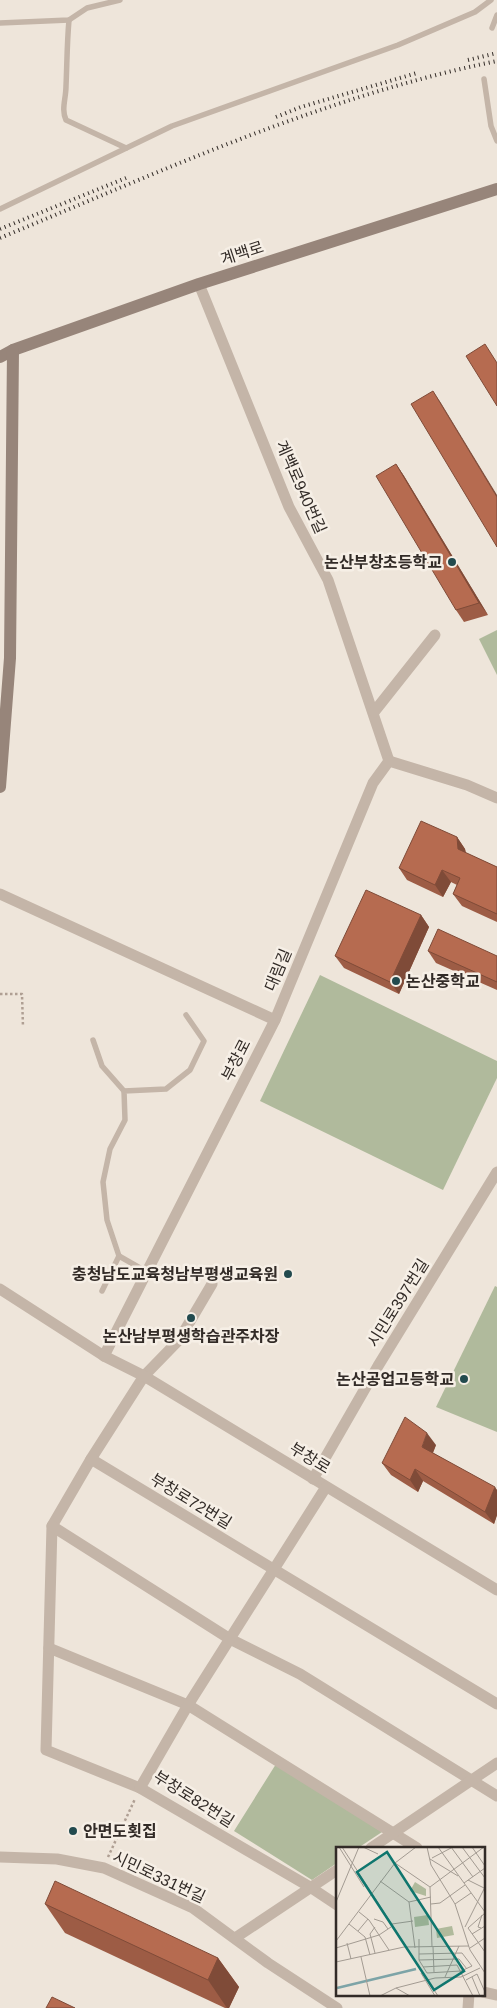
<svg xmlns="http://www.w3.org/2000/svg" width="497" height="2008" font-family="Arial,'Noto Sans KR',sans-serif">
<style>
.green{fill:#b0ba9c}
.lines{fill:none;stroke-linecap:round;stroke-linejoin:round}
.path{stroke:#af9f93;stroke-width:2.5;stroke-dasharray:2.5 2.5;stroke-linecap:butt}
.lane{stroke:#c4b5a8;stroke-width:5.5}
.street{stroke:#c4b5a8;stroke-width:11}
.secondary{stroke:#97857a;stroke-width:12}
.rail{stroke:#322b27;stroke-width:4;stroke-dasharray:1 4;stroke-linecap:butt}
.wall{fill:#9d5c45}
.shaded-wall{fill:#7f4b38}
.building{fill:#b66b50;stroke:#7f4b38}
.poi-dot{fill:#224a4e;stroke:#f6efe6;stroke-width:2}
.labels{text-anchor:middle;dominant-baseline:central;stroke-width:5;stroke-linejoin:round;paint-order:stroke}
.street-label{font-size:16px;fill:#322b27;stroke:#f6efe6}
.poi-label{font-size:16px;font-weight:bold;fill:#322b27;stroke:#f6efe6;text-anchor:end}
.inset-river{fill:none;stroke:#7da4a7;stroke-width:2.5}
.inset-road{fill:none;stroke:#a39b92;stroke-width:1}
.view{fill:#0f766e;fill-opacity:0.15;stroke:#0f766e;stroke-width:2.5}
.inset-edge{fill:none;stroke:#322b27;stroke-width:2.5}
</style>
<rect width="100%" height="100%" fill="#eee5da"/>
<!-- green -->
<g class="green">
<path d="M497 630V675L479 639Z"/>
<path d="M320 975 497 1061V1078L443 1190 260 1101Z"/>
<path d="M495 1286 497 1287V1432L436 1407Z"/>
<path d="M276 1764 382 1832 358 1848H337V1863L312 1880 234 1831Z"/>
</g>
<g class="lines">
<!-- path -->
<g class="path">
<path d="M0 994H22L23 1027"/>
<path d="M108 1857 135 1799"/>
</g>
<!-- lane -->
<g class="lane">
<path d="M69 20C67 42 67 64 66 86 66 99 61 109 66 120L126 148"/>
<path d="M0 23 69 20 87 8 120 0"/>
<path d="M492 28 497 15"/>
<path d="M484 79 491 126 497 141"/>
<path d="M0 209 172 126 398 45 475 12 491 0"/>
<path d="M93 1040 102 1066 124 1091"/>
<path d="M147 1272 119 1256 107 1220 103 1182 110 1149 125 1120 124 1091 166 1089 190 1070 204 1041 186 1015"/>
<path d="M102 1291 119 1256"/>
</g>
<!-- street -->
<g class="street">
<path d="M199 284 289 507 328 580 389 761"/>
<path d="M374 712 435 635"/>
<path d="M0 894 275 1020"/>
<path d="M212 1284 179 1340 144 1376 91 1459 52 1526 46 1750 140 1788 310 1887 337 1905"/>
<path d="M0 1289 104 1356 144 1376 497 1590"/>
<path d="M104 1356 275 1020 373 783 389 761 467 785 497 798"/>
<path d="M91 1459 497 1704"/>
<path d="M313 1479 378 1366 497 1172"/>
<path d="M52 1526 230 1639 300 1674 497 1796"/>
<path d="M49 1648 188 1705 417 1848"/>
<path d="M140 1788 188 1705 326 1487"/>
<path d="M371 1848 497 1763"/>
<path d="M0 1857 57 1859 104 1868 193 1908 268 1963 337 2008"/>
<path d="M235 1938 337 1870"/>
<path d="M483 1992 497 1995"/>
<path d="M468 2008 469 1994"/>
</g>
<!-- secondary -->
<g class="secondary">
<path d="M0 357 13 350 199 284 497 189"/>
<path d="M0 787 10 658 13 350"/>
</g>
<!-- rail -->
<g class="rail">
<path d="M468 60 497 53"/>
<path d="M276 117 301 107 417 73"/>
<path d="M0 229 126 178"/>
<path d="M0 238C162 171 324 96 497 61"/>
</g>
</g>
<!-- wall -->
<g class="wall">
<path d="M396 464 404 476 488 615 464 622 456 610Z"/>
<path d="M457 837 465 849 466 853 497 867V922L462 906 453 894 457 885 451 882 443 897 407 880 399 868Z"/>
<path d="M421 915 429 927 399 994 344 968 335 956Z"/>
<path d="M428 951 497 956V990L436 963Z"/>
<path d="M436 1445 433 1453 497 1490V1515L494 1524 423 1481 418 1492 391 1475 382 1463Z"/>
<path d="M45 1904 218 1958 239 1987 229 2008H225L65 1933Z"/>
</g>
<!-- shaded-wall -->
<g class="shaded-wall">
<path d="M433 391 441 403 497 495V497Z"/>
<path d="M396 464 404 476 488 615 479 603Z"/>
<path d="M457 837 465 849 467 861 458 849Z"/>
<path d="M442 870 451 882 443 897 435 885Z"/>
<path d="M421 915 429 927 399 994 390 982Z"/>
<path d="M427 1433 436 1445 430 1459 422 1447Z"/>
<path d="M415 1469 423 1481 418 1492 410 1480Z"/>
<path d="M495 1487 497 1490V1515L494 1524 485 1512Z"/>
<path d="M218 1958 239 1987 229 2008H227L208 1980Z"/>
</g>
<!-- building -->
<g class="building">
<path d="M485 344 497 363V406L466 356Z"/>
<path d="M433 391 497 497V547L411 404Z"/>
<path d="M396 464 479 603 456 610 376 476Z"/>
<path d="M421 821 457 837 458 849 497 867V914L453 894 460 878 442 870 435 885 399 868Z"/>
<path d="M366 890 421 915 390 982 335 956Z"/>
<path d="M438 929 497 956V982L428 951Z"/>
<path d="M405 1417 427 1433 422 1447 495 1487 485 1512 415 1469 410 1480 382 1463Z"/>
<path d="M55 1881 218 1958 208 1980 45 1904Z"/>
<path d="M52 1997 75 2008H46Z"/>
</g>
<!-- markers -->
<g class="poi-dot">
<circle cx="452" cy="562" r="5"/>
<circle cx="396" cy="981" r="5"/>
<circle cx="288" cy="1274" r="5"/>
<circle cx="191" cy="1318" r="5"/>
<circle cx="464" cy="1379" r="5"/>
<circle cx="73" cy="1831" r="5"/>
</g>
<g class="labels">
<!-- street labels -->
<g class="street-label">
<text transform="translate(242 253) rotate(-18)">계백로</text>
<text transform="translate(301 487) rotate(66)">계백로940번길</text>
<text transform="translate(278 970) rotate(-67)">대림길</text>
<text transform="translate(236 1060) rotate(-63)">부창로</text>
<text transform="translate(398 1303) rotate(-58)">시민로397번길</text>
<text transform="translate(310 1458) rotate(31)">부창로</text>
<text transform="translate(191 1501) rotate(31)">부창로72번길</text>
<text transform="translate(194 1799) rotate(32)">부창로82번길</text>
<text transform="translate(159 1877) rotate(25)">시민로331번길</text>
</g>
<!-- poi labels -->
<g class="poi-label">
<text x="442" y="562">논산부창초등학교</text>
<text x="406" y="981" text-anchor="start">논산중학교</text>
<text x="278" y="1274">충청남도교육청남부평생교육원</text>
<text x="191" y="1336" text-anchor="middle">논산남부평생학습관주차장</text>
<text x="454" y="1379">논산공업고등학교</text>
<text x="83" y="1831" text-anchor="start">안면도횟집</text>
</g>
</g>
<!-- overview -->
<g transform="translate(336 1847)">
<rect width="149" height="149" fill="#eee5da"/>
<path d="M79 35 90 42V49L74 44ZM92 68 93 78 79 80 78 70ZM116 79 118 88 101 91 100 82Z" fill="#b0ba9c"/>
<path class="inset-river" d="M1 141 80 122"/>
<path class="inset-road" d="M3 0 28 40M6 0 102 149M27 0 42 7M91 0 95 18 119 57 134 103 149 126M102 0 149 65M115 0 137 30M126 0 149 31M136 0 149 19M96 11 115 1M94 12 122 29M59 16 94 40M132 33 148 41M44 34 73 55M128 36 149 21M94 40 148 0M94 40 96 100M0 55 23 0M95 57 104 56 129 38M119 57 135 46M23 65 33 73 53 103M149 66 132 81 149 105M38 72 47 75 52 82M13 77 29 90 34 108M56 77 77 74M39 80 34 87 39 106M129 80 149 40M145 81 142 80 146 68M22 84 32 72M136 87 149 79M0 94 59 16 80 0M11 96 15 112M97 100 98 125M0 101 43 88 55 80M79 101 73 55 95 50M134 101 149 91M83 107 126 106 136 119 125 124 91 126 83 113V92M25 110 34 149M83 113 123 112 131 122M0 115 68 100 133 99M87 120 121 118 137 149M85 126 99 149M109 130 123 99M136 130 144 149M130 133 141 127 149 145M44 149 60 141M74 149 60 141 99 131 125 130 144 121"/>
<path class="view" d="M51 5 128 124 98 143 21 25Z"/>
<rect width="149" height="149" class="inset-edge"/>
</g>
</svg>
